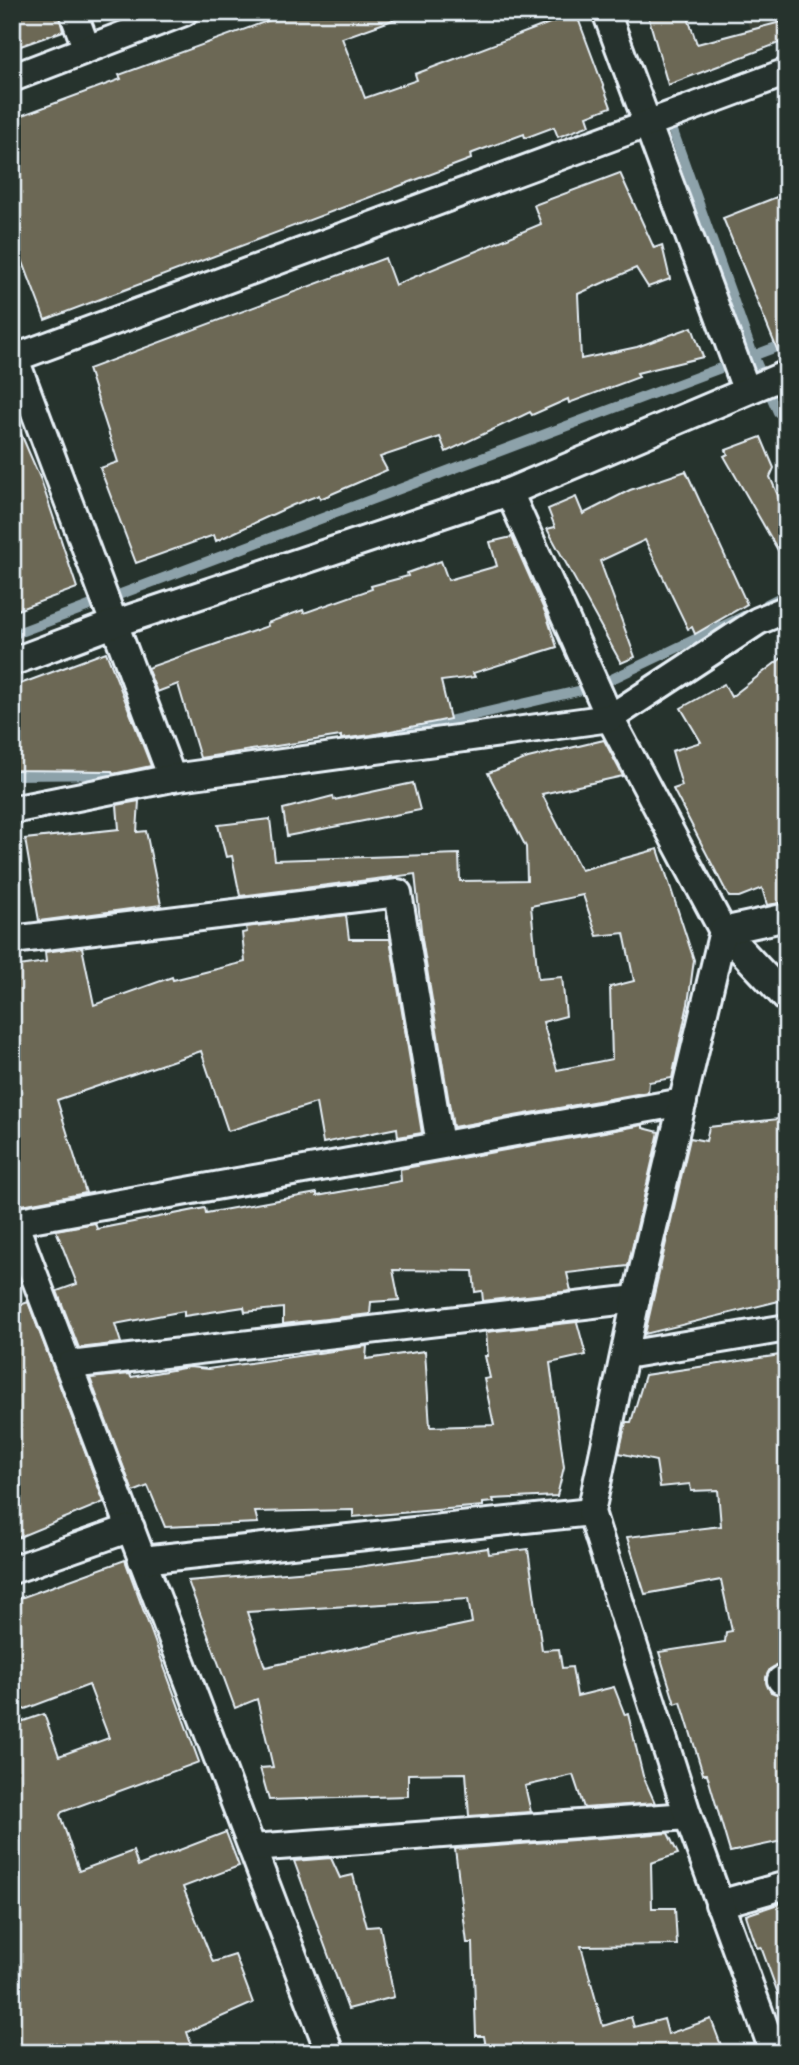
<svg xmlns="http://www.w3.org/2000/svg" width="799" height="2065" font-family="Caveat,sans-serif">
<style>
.built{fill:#3b4339}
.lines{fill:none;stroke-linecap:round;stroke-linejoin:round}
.stream{stroke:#8da2aa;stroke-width:10}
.building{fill:#6c6855;stroke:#e8f1f8;stroke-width:2;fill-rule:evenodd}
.minor-casing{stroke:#e8f1f8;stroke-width:32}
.minor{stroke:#26332d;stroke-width:26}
</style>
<rect width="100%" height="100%" fill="#26332d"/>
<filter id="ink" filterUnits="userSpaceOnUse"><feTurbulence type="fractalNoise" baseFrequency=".0143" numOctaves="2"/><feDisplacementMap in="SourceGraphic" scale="14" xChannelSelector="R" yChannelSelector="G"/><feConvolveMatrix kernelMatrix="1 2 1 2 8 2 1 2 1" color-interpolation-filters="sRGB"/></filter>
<g filter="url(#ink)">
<!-- built -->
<path class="built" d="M744 12H787V38L757 50Z"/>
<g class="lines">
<!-- stream -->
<g class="stream">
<path d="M673 131 753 355 778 412 787 409"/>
<path d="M767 604 787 594"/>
<path d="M12 635 787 343"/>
<path d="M376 738 595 687 750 613"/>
<path d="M12 775 135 774"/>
</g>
</g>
<!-- building -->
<g class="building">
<path d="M12 12H58L63 31 12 49Z"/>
<path d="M292 12H403L404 16 342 38 365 98 417 80 415 74 418 73 576 13 611 107 587 116 590 125 558 137 554 127 525 138 524 134 470 154 471 159 45 320 12 233V119L121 79 119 75Z"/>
<path d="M647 12H686L697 44 781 22 787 40 668 85Z"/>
<path d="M620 173 654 248 662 245 670 279 648 287 636 268 578 294 581 359 637 347 692 327 703 357 637 373 639 377 569 403 568 399 532 415 530 412 446 452 440 437 380 457 387 470 320 499 319 495 293 505 216 541 214 535 136 563 100 468 118 462 88 369 385 258 395 285 541 224 534 205Z"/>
<path d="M787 193V359H781L723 218Z"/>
<path d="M12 413 41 480 77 588 12 612Z"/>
<path d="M761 437 774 468 770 477 787 516V566L724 456 728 454 726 450Z"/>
<path d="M686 471 747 604 695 634 692 627 688 629 645 540 600 561 635 657 621 663 547 529 555 527 548 509 576 497 583 514 630 490Z"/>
<path d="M512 537 546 614 557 647 473 673 475 677 441 681 450 719 371 735 341 739V736L200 758 178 684 157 692 147 668 268 626 267 623 303 610 304 613 372 589 371 586 408 576 407 573 441 561 448 580 497 566 490 542Z"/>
<path d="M106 652 151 766 113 774 112 771 12 770V687Z"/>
<path d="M787 654V902L767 905 762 888 739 897H729L673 789 682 786 672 751 701 742 681 708 724 684 731 697Z"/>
<path d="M604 740 623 776 542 794 581 870 658 849 694 960 688 1004 672 1078 649 1082 648 1092 453 1127 422 939 415 874 240 896 232 856 226 857 218 825 270 819 275 860 459 854 460 881 527 880 526 847 488 773 528 758ZM583 895 597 936 624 933 634 981 610 987 612 1059 557 1070 543 1022 566 1016 562 977 538 979 531 906Z"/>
<path d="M413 783 420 810 287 836 283 809 333 796 334 800Z"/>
<path d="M139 801 137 832 146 831 161 905 39 921 25 839 119 829 117 805Z"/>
<path d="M346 915 349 939H390L422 1133 398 1137 397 1128 323 1143 316 1103 228 1131 201 1051 57 1100 86 1193 22 1205 12 1202V967L46 962 45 952 82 947 94 1005 172 977 173 980 245 962 242 933 247 932 246 927Z"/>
<path d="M787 1118V1299L645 1334 690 1138 706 1141 709 1127Z"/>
<path d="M643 1125V1128L659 1132 628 1266 567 1273 571 1291 483 1301 482 1291 475 1292 473 1271 393 1270 399 1300 371 1302 370 1314 283 1324V1308L245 1312 244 1307 184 1316V1311L115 1324 121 1343 79 1348 57 1291 77 1284 56 1230 95 1223 97 1229 205 1208 206 1213 317 1193V1196L401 1181 400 1169Z"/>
<path d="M28 1302 104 1502 12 1540V1308Z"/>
<path d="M577 1322 586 1355 550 1363 564 1467 557 1496 493 1499 494 1502 483 1503V1506L353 1517V1510L255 1512 258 1523 165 1527 148 1486 133 1492 90 1378 130 1374 131 1377 189 1367 208 1369 367 1346 366 1359 425 1351 430 1427 494 1425 484 1379 490 1378 485 1356H488L486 1332Z"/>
<path d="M787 1354V1581L777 1583 787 1620V1663L770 1669 766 1678 771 1692 787 1695V1840L730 1852 707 1774H703L681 1702 675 1704 659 1652 725 1642 726 1632 732 1631 721 1580 645 1594 627 1537 721 1526 718 1490 691 1491 690 1484 660 1487 656 1461 619 1453 626 1422H631L645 1375Z"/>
<path d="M488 1548 489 1554 528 1549 542 1650 559 1649 562 1668 572 1667 577 1696 614 1687 625 1715 628 1714 643 1776 655 1803 584 1808 573 1775 525 1786 531 1812 469 1816 466 1773 408 1774V1796L269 1800 260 1768 273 1767 257 1699 235 1708 188 1581 358 1567ZM468 1599 472 1623 265 1667 247 1612Z"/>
<path d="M125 1560 199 1762 62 1812 60 1815 79 1871 133 1851 138 1866 226 1832 239 1866 183 1887 213 1962 235 1955 253 2003 187 2032 194 2053H12V1725L44 1714 59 1756 109 1738 89 1685 20 1711 12 1689V1601Z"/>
<path d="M668 1833 678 1854 651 1863 652 1908H675L677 1945 581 1946 603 2026 631 2017 634 2027 664 2019 668 2034 711 2019 724 2053H487L484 2036H476L473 1943H467L455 1849Z"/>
<path d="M331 1858 340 1878 353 1875 367 1927 380 1926 394 1997 348 2009 294 1861Z"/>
<path d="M787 1901V2006L783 2007 761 1947 757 1948 746 1915Z"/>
</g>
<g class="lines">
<defs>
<g id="minor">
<path d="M73 12 86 47"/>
<path d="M606 12 746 389"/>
<path d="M12 78 184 12"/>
<path d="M12 351 172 778"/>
<path d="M12 359 787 72"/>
<path d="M509 492 610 718 723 931 787 999"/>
<path d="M12 662 113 624 509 492 787 374"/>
<path d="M12 810 172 778 610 718 758 621 787 609"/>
<path d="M12 940 398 893 440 1144"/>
<path d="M12 1217 330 2053"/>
<path d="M14 1222 683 1102"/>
<path d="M625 1355 787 1328"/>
<path d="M70 1365 636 1299"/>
<path d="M142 1560 591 1512"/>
<path d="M12 1570 131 1528"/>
<path d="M781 1680 787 1678"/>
<path d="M252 1848 688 1816"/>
<path d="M719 1904 787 1885"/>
<path d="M774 2053 688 1816 591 1512 636 1299 723 931 787 917"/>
</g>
</defs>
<!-- minor casing -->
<use href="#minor" class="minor-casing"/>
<!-- minor -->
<use href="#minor" class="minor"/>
</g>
</g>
<!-- margin -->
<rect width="799" height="2065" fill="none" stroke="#26332d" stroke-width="42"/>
<rect x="21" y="21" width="757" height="2023" fill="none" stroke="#e8f1f8" stroke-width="2.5" filter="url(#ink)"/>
</svg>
